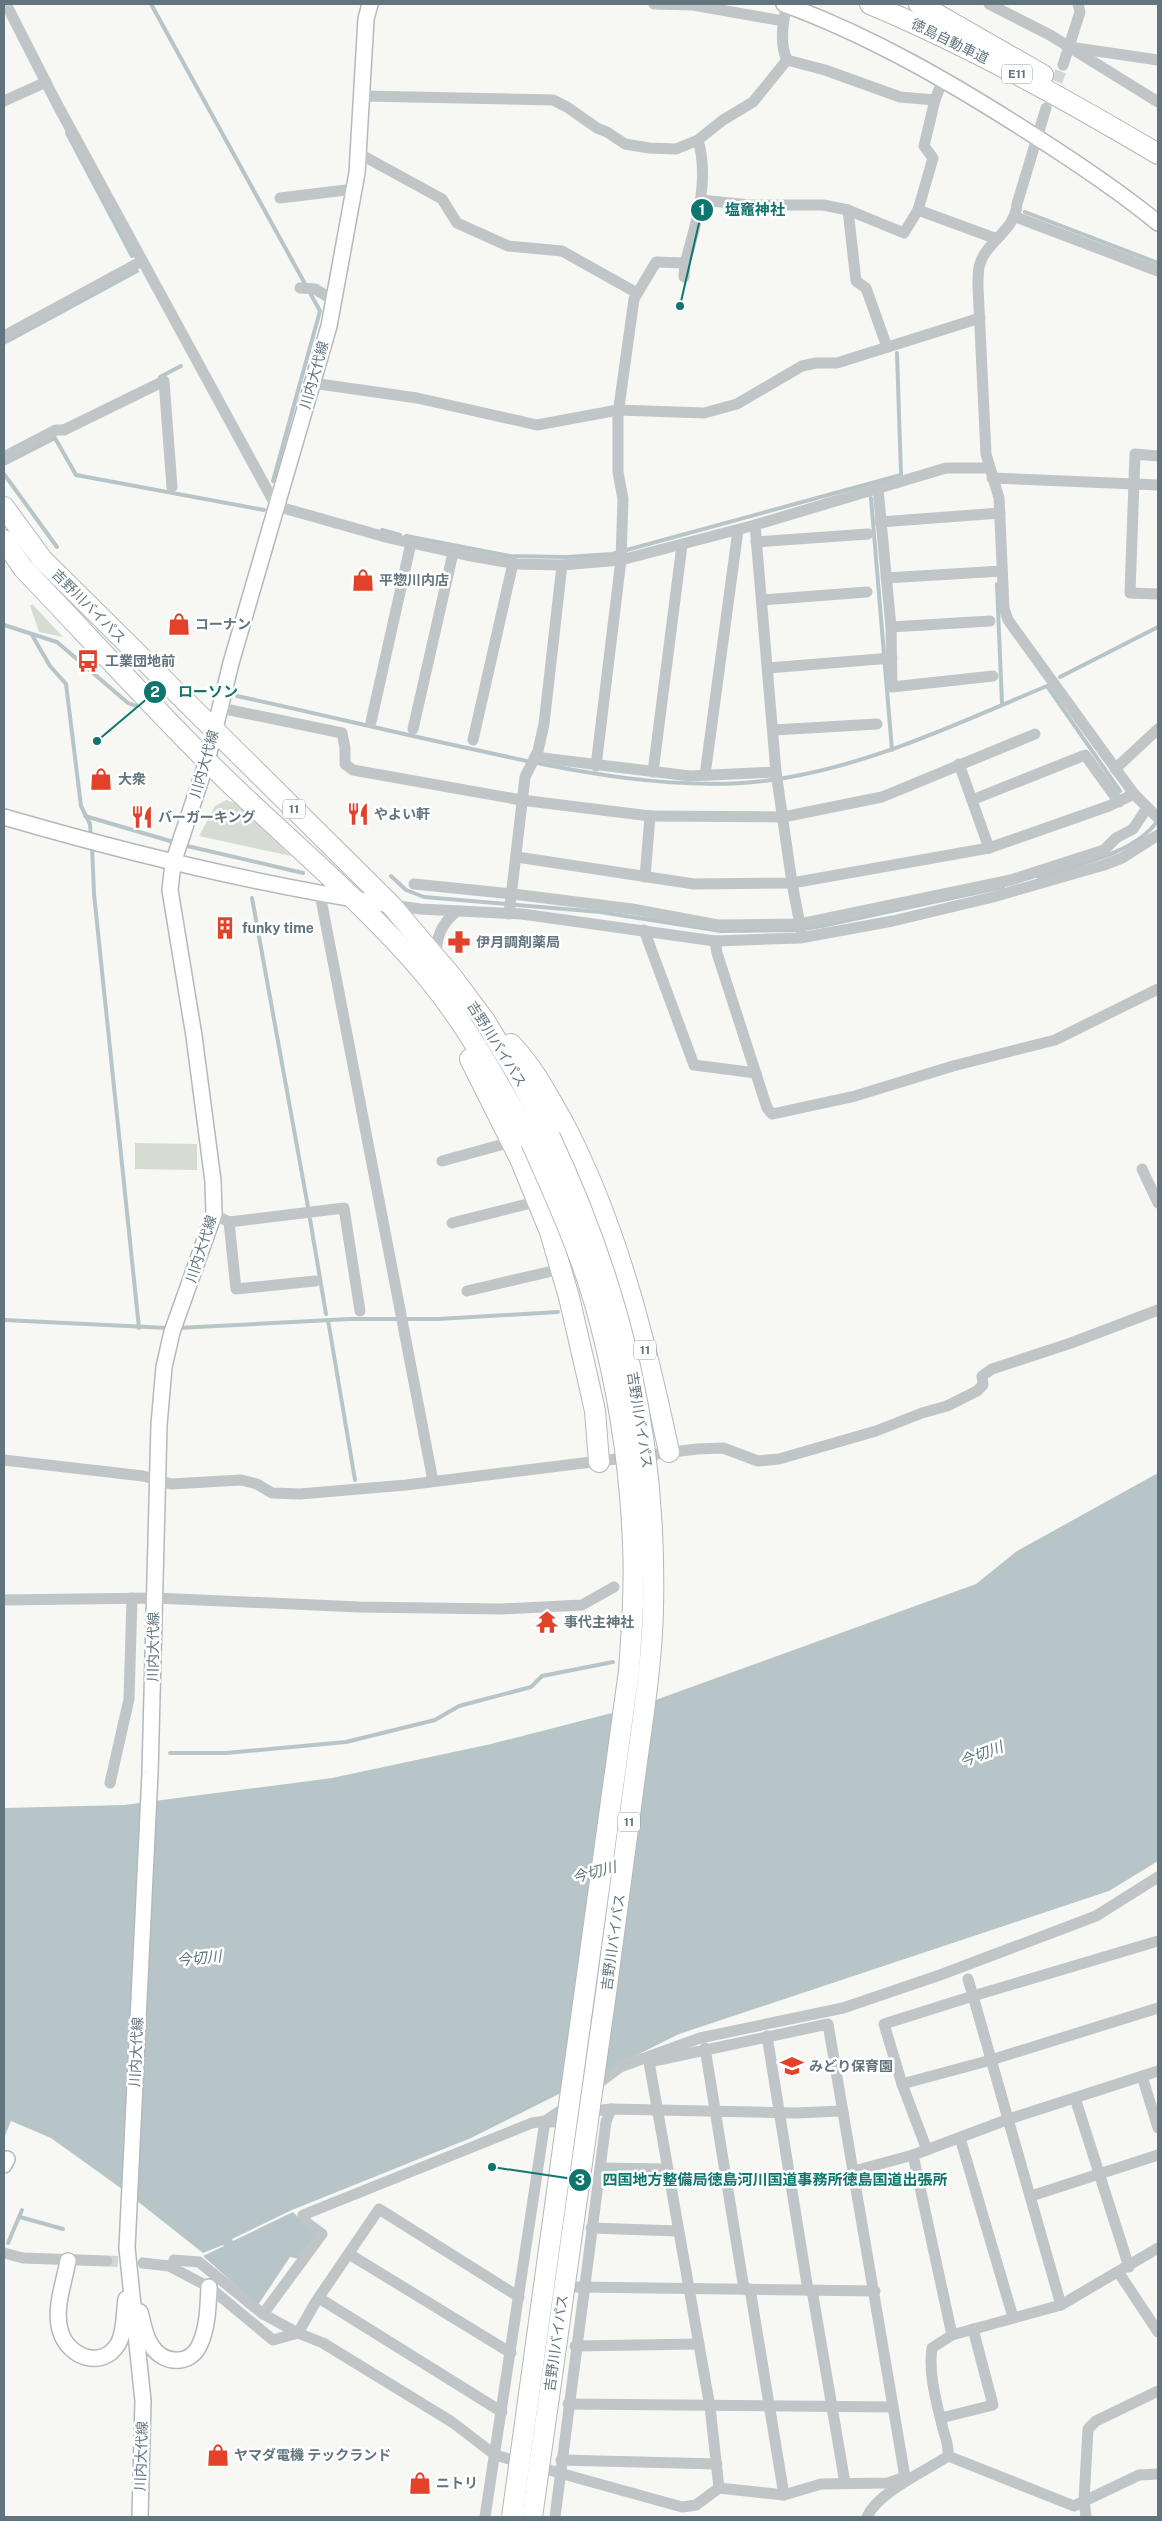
<svg xmlns="http://www.w3.org/2000/svg" width="1162" height="2521" font-family="'Public Sans','Noto Sans JP',sans-serif">
<style>
.green{fill:#d7dcd3}
.water{fill:#b7c5c8}
.lines{fill:none;stroke-linecap:round;stroke-linejoin:round}
.stream{stroke:#b7c5c8;stroke-width:4}
.street-tunnel{stroke:#d2d6d7;stroke-width:11;stroke-dasharray:11 5.5;stroke-linecap:butt}
.secondary-casing{stroke:#b3b9bd;stroke-width:18}
.highway-casing{stroke:#b4b8bb;stroke-width:22}
.street{stroke:#c0c5c8;stroke-width:11}
.secondary{stroke:#fff;stroke-width:15}
.highway{stroke:#fff;stroke-width:20}
.highway-bridge-casing{stroke:#b4b8bb;stroke-width:22;stroke-linecap:butt}
.highway-bridge{stroke:#fff;stroke-width:20}
.labels{text-anchor:middle;dominant-baseline:central;stroke-width:5;stroke-linejoin:round;paint-order:stroke}
.shield{fill:#fff;stroke:#919ea5;stroke-width:1}
.shield-label{font-size:12px;font-weight:bold;fill:#62757f}
.street-label{font-size:14px;fill:#62757f;stroke:#fff}
.poi-label{font-size:14px;font-weight:bold;fill:#62757f;stroke:#fff;text-anchor:start}
.water-label{font-size:15px;font-style:italic;fill:#5d757a;stroke:#fff}
.leader{fill:none;stroke:#0f766e;stroke-width:2}
.callout-dot{fill:#0f766e;stroke:#fff;stroke-width:2}
.mark-label{font-size:15px;text-anchor:middle;font-weight:bold;fill:#fff}
.callout-label{font-size:15px;text-anchor:middle;font-weight:bold;fill:#0f766e;stroke:#fff;stroke-width:5;stroke-linejoin:round;paint-order:stroke}
</style>
<rect width="100%" height="100%" fill="#f7f7f4"/>
<!-- green -->
<g class="green">
<path d="M32 604 63 637 39 632 30 606Z"/>
<path d="M226 800 235 803 291 856 199 836 215 806Z"/>
<path d="M135 1143 197 1144V1170L135 1169Z"/>
</g>
<!-- water -->
<path class="water" d="M1158 1473V1861L1109 1891 679 2034 471 2138 292 2210 232 2239 233 2241 293 2212 316 2235 300 2259 290 2257 258 2305 203 2256 224 2246 223 2245 203 2253 122 2189 51 2138 11 2121 4 2138V1808L124 1805 332 1778 491 1744 639 1706 976 1584 1017 1551Z"/>
<g class="lines">
<!-- stream -->
<g class="stream">
<path d="M151 4 320 311 273 481"/>
<path d="M67 133 132 256"/>
<path d="M1025 212 1158 263"/>
<path d="M4 343 137 271"/>
<path d="M160 377 181 366"/>
<path d="M4 464 55 438 76 475 264 510"/>
<path d="M4 474 57 547"/>
<path d="M871 498 892 750"/>
<path d="M382 530 400 535"/>
<path d="M406 536 510 556 567 557 612 554 901 475 897 353"/>
<path d="M997 584 1002 704"/>
<path d="M4 625 57 642 128 703 136 706"/>
<path d="M32 635 50 666 66 684 81 806 90 824 91 838"/>
<path d="M1060 677 1158 627"/>
<path d="M237 696C311 712 384 730 458 746 562 769 684 797 790 777 880 761 963 721 1047 686L1120 791"/>
<path d="M85 816 177 843"/>
<path d="M92 845 94 894 139 1328"/>
<path d="M183 845 303 873"/>
<path d="M391 876 406 890 424 897 600 912 721 931 797 930 822 926 1003 887"/>
<path d="M1038 877C1075 865 1136 854 1158 820"/>
<path d="M252 898 308 1207"/>
<path d="M310 1219 326 1314"/>
<path d="M4 1320 168 1328"/>
<path d="M328 1320 355 1480"/>
<path d="M178 1328 350 1319H438L558 1312"/>
<path d="M170 1753H226L346 1742 435 1720 459 1706 531 1687 542 1676 613 1662"/>
<path d="M20 2217 63 2229"/>
<path d="M8 2243 22 2210"/>
</g>
<!-- street-tunnel -->
<g class="street-tunnel">
<path d="M1051 97 1063 65"/>
<path d="M107 2261 143 2263"/>
</g>
<defs>
<g id="secondary">
<path d="M784 4C871 36 952 83 1030 133 1074 161 1118 190 1158 223"/>
<path d="M4 817C131 854 260 885 391 905"/>
<path d="M4 2165 7 2159"/>
<path d="M68 2261C64 2283 53 2311 61 2333 69 2357 102 2370 118 2344 125 2332 124 2312 126 2299"/>
<path d="M140 2312C143 2322 145 2337 151 2345 163 2365 191 2366 200 2344 208 2326 208 2306 209 2287"/>
<path d="M140 2517 143 2401 127 2248 150 1773 159 1425 164 1367 172 1332 214 1214 213 1181 194 1036 170 890 173 863 207 761 231 663 329 326 357 173 366 19 370 4"/>
</g>
<g id="highway">
<path d="M870 4C970 46 1065 99 1158 154"/>
<path d="M919 4 1043 75"/>
<path d="M4 507 42 559 391 905 453 978 485 1021 517 1074 550 1137"/>
<path d="M4 540 23 568C84 632 144 698 207 761 280 834 362 899 428 978 469 1028 500 1086 531 1142"/>
<path d="M511 1044C533 1067 547 1094 563 1122 617 1225 645 1339 669 1452"/>
<path d="M470 1059 521 1161 550 1232 569 1297 589 1384 595 1411 599 1462"/>
</g>
</defs>
<!-- secondary casing -->
<use href="#secondary" class="secondary-casing"/>
<!-- highway casing -->
<use href="#highway" class="highway-casing"/>
<!-- street -->
<g class="street">
<path d="M6 4 57 104 276 506 389 538 466 555 516 564 562 565 621 560 755 525 946 468H989"/>
<path d="M654 4 693 5 783 21"/>
<path d="M787 4C783 21 779 43 787 60L825 70 900 97 935 100 943 79"/>
<path d="M989 4 1050 35 1158 102"/>
<path d="M1076 48 1158 60"/>
<path d="M1063 65 1080 12 1078 4"/>
<path d="M362 96 553 100 567 107 597 128 607 132 625 144 649 148 676 149 698 140 723 120 753 102 787 60"/>
<path d="M4 101 46 82"/>
<path d="M1046 108 1017 204C1015 232 985 241 979 267 978 273 978 280 978 287L986 454 999 498 1004 608 1008 620 1134 794 1158 818"/>
<path d="M358 153 442 199 457 223 508 246 562 251 637 293"/>
<path d="M280 198 354 189"/>
<path d="M701 200 750 205H823L848 210 904 233 918 210 997 239"/>
<path d="M848 210 856 281 866 288 887 347"/>
<path d="M918 210 933 158 924 146 935 100"/>
<path d="M1016 217 1158 271"/>
<path d="M684 277 685 263"/>
<path d="M300 288 315 289 333 300"/>
<path d="M4 336 142 261"/>
<path d="M312 383 417 398 537 425 618 410 704 413 737 404 802 366 816 363H837L980 318"/>
<path d="M1158 456 1135 454 1130 593 1158 594"/>
<path d="M4 457 56 430H64L164 381 172 487"/>
<path d="M992 478 1158 485"/>
<path d="M878 489 891 627 892 687 993 676"/>
<path d="M880 522 1000 513"/>
<path d="M755 525 776 772 792 883 801 930"/>
<path d="M756 542 868 534"/>
<path d="M886 578 1002 571"/>
<path d="M762 600 867 592"/>
<path d="M891 627 990 621"/>
<path d="M768 668 892 658"/>
<path d="M220 708 342 733 345 748V764L353 770 521 800 650 816 645 877"/>
<path d="M371 722 411 543"/>
<path d="M413 729 453 553"/>
<path d="M774 730 877 724"/>
<path d="M473 740 513 563"/>
<path d="M535 757 690 776 776 772"/>
<path d="M959 764 989 848"/>
<path d="M596 766 621 560 623 499 618 472V414L634 299 656 262 685 263C696 224 710 181 698 140"/>
<path d="M1115 769 1158 729"/>
<path d="M653 772 682 545"/>
<path d="M705 775 738 530"/>
<path d="M972 800 1085 755 1119 802"/>
<path d="M650 816 783 817 882 797 1035 734"/>
<path d="M517 857 694 884 792 883 989 848 1109 806 1134 794"/>
<path d="M414 884 513 894 632 909 718 925 800 924 1011 880 1104 850 1116 838 1133 829 1147 808"/>
<path d="M320 894 433 1481"/>
<path d="M391 905 420 909 522 914 715 941 800 938 893 921 993 897 1104 865 1122 858 1158 835"/>
<path d="M509 914 525 777 538 751 544 724 562 565"/>
<path d="M644 930 694 1065 756 1073"/>
<path d="M715 941 717 953 767 1108 772 1114 855 1096 953 1066 1055 1040 1158 989"/>
<path d="M436 957C436 938 441 924 456 912"/>
<path d="M442 1161 511 1142"/>
<path d="M1142 1169 1158 1203"/>
<path d="M214 1214 229 1222 344 1208 360 1311"/>
<path d="M229 1222 236 1289 315 1281"/>
<path d="M452 1223 539 1201"/>
<path d="M467 1291 561 1269"/>
<path d="M4 1460 143 1476 171 1484 241 1480 257 1484 272 1493 300 1494 406 1485 697 1449 723 1448 758 1461 779 1459 876 1431 922 1413 947 1406 977 1391 983 1385 982 1376 992 1369 1071 1343 1158 1310"/>
<path d="M4 1600 155 1598 359 1607 501 1609 582 1605 614 1587"/>
<path d="M110 1783 129 1699 132 1598"/>
<path d="M767 2036 808 2290"/>
<path d="M705 2048 744 2289"/>
<path d="M1142 2076 1158 2128"/>
<path d="M902 2084 991 2060 1158 2008"/>
<path d="M592 2088 620 2067 700 2038 843 2008 940 1975 1096 1916 1158 1877"/>
<path d="M1075 2098 1129 2267"/>
<path d="M569 2105 545 2121 532 2123 303 2215 307 2223 322 2234 263 2314 298 2333 323 2343 452 2422 495 2455 682 2507 696 2505 719 2488 784 2495 821 2484 888 2483 905 2477"/>
<path d="M586 2112 611 2109 796 2113 841 2111"/>
<path d="M960 2138 1013 2317"/>
<path d="M927 2150 902 2084 884 2024 973 1996 968 1979"/>
<path d="M913 2155 952 2335"/>
<path d="M600 2168 668 2169"/>
<path d="M854 2171 913 2155 1009 2119 1158 2071"/>
<path d="M1031 2196 1158 2155"/>
<path d="M591 2228 678 2231"/>
<path d="M4 2253 23 2258 107 2261"/>
<path d="M349 2254 511 2353"/>
<path d="M174 2260 199 2262 263 2314"/>
<path d="M143 2263 169 2266 209 2287 273 2340 298 2333 315 2303 379 2209 519 2297"/>
<path d="M1119 2273 1158 2332"/>
<path d="M577 2287 875 2291"/>
<path d="M750 2289 784 2495"/>
<path d="M812 2290 845 2483"/>
<path d="M319 2298 502 2412"/>
<path d="M1061 2305 973 1996 1158 1941"/>
<path d="M575 2346 698 2344"/>
<path d="M568 2404 893 2407"/>
<path d="M941 2418 993 2405 973 2329"/>
<path d="M948 2456 1074 2506 1139 2475 1158 2474"/>
<path d="M561 2460 717 2464"/>
<path d="M719 2488 710 2407 649 2062 828 2024 905 2477 903 2482"/>
<path d="M485 2517 545 2121 552 2122"/>
<path d="M555 2517 606 2122 611 2109"/>
<path d="M867 2517C878 2492 926 2471 948 2456 949 2446 946 2439 943 2429 937 2404 928 2374 932 2348L952 2335 1061 2305 1158 2248"/>
<path d="M1086 2517 1084 2500 1088 2429 1096 2421 1158 2391"/>
</g>
<!-- secondary -->
<use href="#secondary" class="secondary"/>
<!-- highway -->
<use href="#highway" class="highway"/>
<defs>
<g id="highway-bridge">
<path d="M512 2517 629 1671C632 1628 635 1585 633 1543 630 1466 618 1389 598 1315 582 1255 556 1198 531 1142"/>
<path d="M532 2517C556 2343 581 2168 606 1993 617 1916 627 1839 637 1762 644 1711 652 1660 653 1608 657 1438 622 1290 550 1137"/>
</g>
</defs>
<!-- highway-bridge casing -->
<use href="#highway-bridge" class="highway-bridge-casing"/>
<!-- highway-bridge -->
<use href="#highway-bridge" class="highway-bridge"/>
</g>
<!-- icons -->
<defs>
<symbol id="shop-bare" viewBox="-9 -9 18 18"><path d="M-5-2.5h2.3a2.7 3.5 0 0 1 5.4 0H5L5.5 6h-11ZM-1.5-2.5h3a1.5 2.3 0 0 0-3 0Z" fill="#e24229" stroke="#fff" stroke-width="2.5" paint-order="stroke"/></symbol>
<symbol id="bus-bare" viewBox="-9 -9 18 18"><path d="M-5-6H5V4H4V6H2V4H-2V6H-4V4H-5ZM-3.5-4V0h7V-4ZM-3.5 1.2v1.5H-2V1.2ZM2 1.2v1.5H3.5V1.2Z" fill="#e24229" stroke="#fff" stroke-width="2.5" paint-order="stroke"/></symbol>
<symbol id="restaurant-bare" viewBox="-9 -9 18 18"><path d="M-5-6h1v4h1v-4h1v4h1v-4h1v5L-1.5 .5V6h-2V.5L-5-1ZM5-6V6H3V1.5H1.5Q1.5-4 5-6Z" fill="#e24229" stroke="#fff" stroke-width="2.5" paint-order="stroke"/></symbol>
<symbol id="building-bare" viewBox="-9 -9 18 18"><path d="M-4-6H4V6H1V3H-1V6H-4ZM-2.5-4.3h1.7v1.8h-1.7ZM.8-4.3h1.7v1.8H.8ZM-2.5-1h1.7V.8h-1.7ZM.8-1h1.7V.8H.8Z" fill="#e24229" stroke="#fff" stroke-width="2.5" paint-order="stroke"/></symbol>
<symbol id="pharmacy-bare" viewBox="-9 -9 18 18"><path d="M-2-6h4v4h4v4h-4v4h-4v-4h-4v-4h4Z" fill="#e24229" stroke="#fff" stroke-width="2.5" paint-order="stroke"/></symbol>
<symbol id="temple-bare" viewBox="-9 -9 18 18"><path d="M0-6L5-2H3V0L6.5 2.5H4V6H1.5V3h-3V6H-4V2.5H-6.5L-3 0V-2H-5Z" fill="#e24229" stroke="#fff" stroke-width="2.5" paint-order="stroke"/></symbol>
<symbol id="school-bare" viewBox="-9 -9 18 18"><path d="M0-5L7-2L0 1L-7-2ZM-4 1L0 2.5L4 1V4Q0 6-4 4Z" fill="#e24229" stroke="#fff" stroke-width="2.5" paint-order="stroke"/></symbol>
</defs>
<g fill-rule="evenodd">
<use href="#shop-bare" x="347" y="564" width="32" height="32"/>
<use href="#shop-bare" x="163" y="608" width="32" height="32"/>
<use href="#bus-bare" x="72" y="645" width="32" height="32"/>
<use href="#shop-bare" x="85" y="763" width="32" height="32"/>
<use href="#restaurant-bare" x="342" y="798" width="32" height="32"/>
<use href="#restaurant-bare" x="126" y="801" width="32" height="32"/>
<use href="#building-bare" x="209" y="912" width="32" height="32"/>
<use href="#pharmacy-bare" x="443" y="926" width="32" height="32"/>
<use href="#temple-bare" x="531" y="1606" width="32" height="32"/>
<use href="#school-bare" x="776" y="2050" width="32" height="32"/>
<use href="#shop-bare" x="202" y="2439" width="32" height="32"/>
<use href="#shop-bare" x="404" y="2467" width="32" height="32"/>
</g>
<g class="labels">
<!-- shield labels -->
<g class="shield">
<rect x="1002" y="64.5" width="30" height="19" rx="4"/>
<rect x="283" y="799.5" width="22" height="19" rx="4"/>
<rect x="634" y="1340.5" width="22" height="19" rx="4"/>
<rect x="618" y="1812.5" width="22" height="19" rx="4"/>
</g>
<g class="shield-label">
<text x="1017" y="74">E11</text>
<text x="294" y="809">11</text>
<text x="645" y="1350">11</text>
<text x="629" y="1822">11</text>
</g>
<!-- street labels -->
<g class="street-label">
<text transform="translate(950 41) rotate(26)">徳島自動車道</text>
<text transform="translate(314 375) rotate(-74)">川内大代線</text>
<text transform="translate(89 606) rotate(45)">吉野川バイパス</text>
<text transform="translate(204 764) rotate(-74)">川内大代線</text>
<text transform="translate(497 1044) rotate(58)">吉野川バイパス</text>
<text transform="translate(201 1249) rotate(-72)">川内大代線</text>
<text transform="translate(640 1420) rotate(81)">吉野川バイパス</text>
<text transform="translate(153 1647) rotate(-89)">川内大代線</text>
<text transform="translate(613 1942) rotate(-82)">吉野川バイパス</text>
<text transform="translate(136 2052) rotate(-87)">川内大代線</text>
<text transform="translate(556 2343) rotate(-82)">吉野川バイパス</text>
<text transform="translate(141 2456) rotate(-88)">川内大代線</text>
</g>
<!-- poi labels -->
<g class="poi-label">
<text x="379" y="580">平惣川内店</text>
<text x="195" y="624">コーナン</text>
<text x="105" y="661">工業団地前</text>
<text x="118" y="779">大衆</text>
<text x="374" y="814">やよい軒</text>
<text x="158" y="817">バーガーキング</text>
<text x="242" y="928">funky time</text>
<text x="476" y="942">伊月調剤薬局</text>
<text x="564" y="1622">事代主神社</text>
<text x="809" y="2066">みどり保育園</text>
<text x="234" y="2455">ヤマダ電機 テックランド</text>
<text x="436" y="2483">ニトリ</text>
</g>
<!-- water labels -->
<g class="water-label">
<text transform="translate(981 1754) rotate(-21)">今切川</text>
<text transform="translate(594 1872) rotate(-15)">今切川</text>
<text transform="translate(199 1958) rotate(-6)">今切川</text>
</g>
</g>
<!-- callouts -->
<path class="leader" d="M680 306L702 210M97 741L155 692M492 2167L580 2180"/>
<g class="callout-dot">
<circle cx="680" cy="306" r="5"/>
<circle cx="97" cy="741" r="5"/>
<circle cx="492" cy="2167" r="5"/>
<circle cx="702" cy="210" r="12"/>
<circle cx="155" cy="692" r="12"/>
<circle cx="580" cy="2180" r="12"/>
</g>
<g class="mark-label">
<text x="702" y="215">1</text>
<text x="155" y="697">2</text>
<text x="580" y="2185">3</text>
</g>
<g class="callout-label">
<text x="755" y="215">塩竈神社</text>
<text x="208" y="697">ローソン</text>
<text x="775" y="2185">四国地方整備局徳島河川国道事務所徳島国道出張所</text>
</g>
<!-- border -->
<rect width="1162" height="2521" fill="none" stroke="#62757f" stroke-width="10"/>
</svg>
